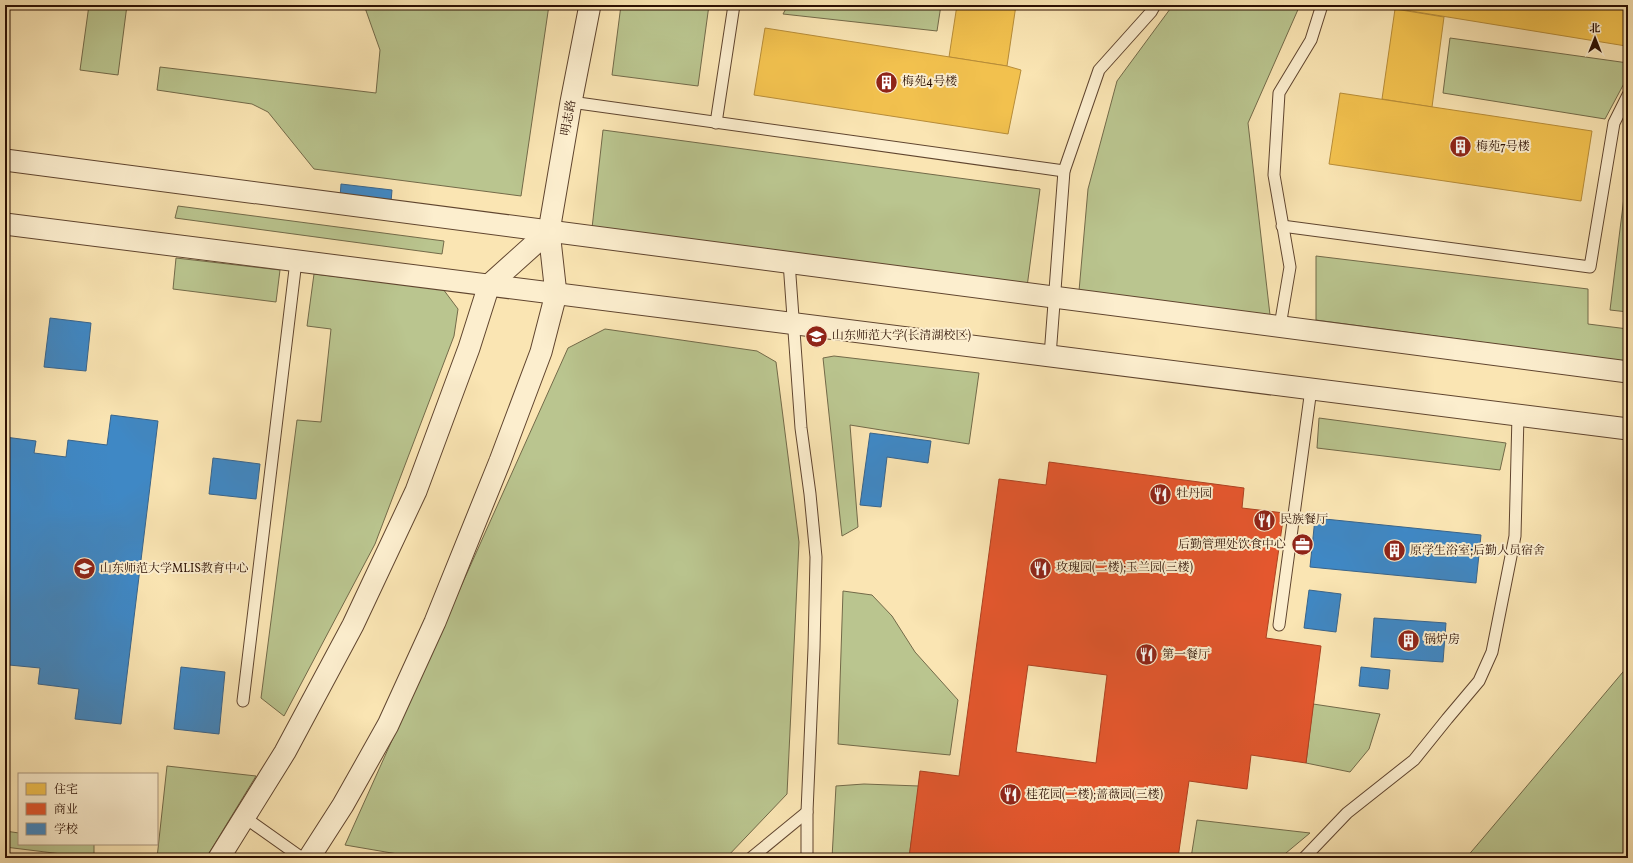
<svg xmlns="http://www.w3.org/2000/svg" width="1633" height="863" font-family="Vollkorn,'Noto Serif SC',serif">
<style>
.green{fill:#bac58f;stroke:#736a49}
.homes{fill:#f2c14e;stroke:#b78c38}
.shops{fill:#e4572e;stroke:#ad4221;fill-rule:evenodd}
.schools{fill:#3f88c5;stroke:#39648b}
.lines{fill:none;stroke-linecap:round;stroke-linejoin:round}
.lane-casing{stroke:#60452f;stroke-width:13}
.street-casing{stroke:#60452f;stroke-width:23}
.lane{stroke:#fceece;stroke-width:11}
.street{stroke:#fceece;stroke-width:21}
.labels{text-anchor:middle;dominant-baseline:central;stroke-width:4;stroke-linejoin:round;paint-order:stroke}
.poi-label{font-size:12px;fill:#2c1003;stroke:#fceece;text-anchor:start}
.street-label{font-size:12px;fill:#2c1003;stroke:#fceece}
</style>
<rect width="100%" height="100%" fill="#fae5b3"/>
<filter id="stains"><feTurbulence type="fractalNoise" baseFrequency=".005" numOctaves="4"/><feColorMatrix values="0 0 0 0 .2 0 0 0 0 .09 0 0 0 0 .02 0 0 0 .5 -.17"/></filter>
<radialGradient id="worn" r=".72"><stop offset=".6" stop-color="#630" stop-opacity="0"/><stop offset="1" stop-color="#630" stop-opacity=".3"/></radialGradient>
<!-- green -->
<g class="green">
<path d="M89 5H127L118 75 80 70Z"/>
<path d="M364 5H549L521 196 314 169 268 112 252 104 157 90 160 67 376 93 380 50Z"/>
<path d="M621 5H709L698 86 612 75Z"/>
<path d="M788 5H941L937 31 783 14Z"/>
<path d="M1173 5H1300L1248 123 1270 315 1079 291 1088 189 1117 81Z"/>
<path d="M1450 38 1628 63V76L1605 119 1443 93Z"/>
<path d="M603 130 1040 189 1027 287 591 237Z"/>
<path d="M1628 165V312L1610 310Z"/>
<path d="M178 206 444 241 442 254 175 218Z"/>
<path d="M1316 256 1588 289V324L1628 329V362L1316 320Z"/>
<path d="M176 258 280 270 276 302 173 289Z"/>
<path d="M314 274 443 289 458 309 454 336 375 544 284 716 261 698 297 420 321 422 331 329 307 326Z"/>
<path d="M605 329 757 351 776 362 799 542 787 794 726 858H421L345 845 568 348Z"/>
<path d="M834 356 979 373 969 444 850 425 858 527 842 536 823 358Z"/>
<path d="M1319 418 1506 443 1500 470 1317 448Z"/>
<path d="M843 591 872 595 892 616 915 652 958 700 950 755 838 744Z"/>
<path d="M1628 666V858H1466L1489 831Z"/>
<path d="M1313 704 1380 714 1369 749 1350 772 1306 763Z"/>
<path d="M167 766 256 776 206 858H157Z"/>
<path d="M864 784 919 786 909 858H832L836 786Z"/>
<path d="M1197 820 1310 833 1280 858H1191Z"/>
<path d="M5 831 19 833V844H94V858L5 847Z"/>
</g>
<!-- homes -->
<g class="homes">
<path d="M957 5H1016L1007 66 949 57Z"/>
<path d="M1380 5H1628V32L1626 46 1380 6Z"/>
<path d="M1395 9 1444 17 1432 107 1382 99Z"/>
<path d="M765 28 1007 66 1021 70 1008 134 754 95Z"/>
<path d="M1340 93 1592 131 1581 201 1329 164Z"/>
</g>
<!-- shops -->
<path class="shops" d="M1049 462 1244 488 1242 508 1284 513 1266 638 1321 646 1306 763 1251 755 1247 789 1189 781 1178 858H909L920 771 959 776 999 479 1046 485ZM1028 665 1107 675 1096 763 1016 752Z"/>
<!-- schools -->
<g class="schools">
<path d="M341 184 392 190 391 202 340 197Z"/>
<path d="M50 318 91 323 86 371 44 367Z"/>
<path d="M111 415 158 421 121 724 75 719 79 689 38 684 40 668 9 665 6 684H5V437L36 441 34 453 66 457 68 440 107 445Z"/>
<path d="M870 433 931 441 928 463 887 457 881 507 860 505Z"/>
<path d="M213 458 260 464 256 499 209 494Z"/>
<path d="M1315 518 1481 535 1476 583 1310 567Z"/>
<path d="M1309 590 1341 594 1336 632 1304 628Z"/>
<path d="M1374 618 1446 623 1443 662 1371 657Z"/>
<path d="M181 667 225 672 219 734 174 729Z"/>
<path d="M1361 667 1390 670 1388 689 1359 686Z"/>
</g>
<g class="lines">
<defs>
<g id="lane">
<path d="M571 102 1064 171"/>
<path d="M716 123 734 5"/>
<path d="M1282 226 1590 267 1614 123 1628 95"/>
<path d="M789 262 801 428 810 494 816 557 814 648 807 812V858"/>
<path d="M1280 326 1290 267 1274 175 1279 93 1311 40 1322 5"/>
<path d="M1050 356 1064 171 1099 70 1151 12 1155 5"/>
<path d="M1279 625 1311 389"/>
<path d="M243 701 296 261"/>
<path d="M244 817 302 858"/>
<path d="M751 858 807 812"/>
<path d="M1304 858 1347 813 1414 760 1447 719 1479 681 1492 652 1515 536 1518 415"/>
</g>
<g id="street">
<path d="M5 160 1628 372"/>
<path d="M5 224 1628 429"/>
<path d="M219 858 285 752 353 625 416 491 469 348 489 285 549 231"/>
<path d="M309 858 343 805 388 725 435 622 500 461 541 352 556 294 549 231 571 102 590 5"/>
</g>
</defs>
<!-- lane casing -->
<use href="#lane" class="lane-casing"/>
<!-- street casing -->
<use href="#street" class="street-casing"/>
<!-- lane -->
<use href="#lane" class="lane"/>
<!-- street -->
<use href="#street" class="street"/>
</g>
<!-- icons -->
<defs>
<symbol id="building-disc" viewBox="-11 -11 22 22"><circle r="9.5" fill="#8f2418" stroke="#fceece"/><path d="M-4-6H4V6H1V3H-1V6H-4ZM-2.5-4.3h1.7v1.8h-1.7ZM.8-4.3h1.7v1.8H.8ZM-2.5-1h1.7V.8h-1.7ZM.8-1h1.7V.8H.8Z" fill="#fff"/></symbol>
<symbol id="university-disc" viewBox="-11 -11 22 22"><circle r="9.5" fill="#8f2418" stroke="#fceece"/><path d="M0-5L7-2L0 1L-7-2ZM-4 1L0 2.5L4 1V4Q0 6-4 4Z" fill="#fff"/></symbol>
<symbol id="restaurant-disc" viewBox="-11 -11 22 22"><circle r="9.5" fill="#8f2418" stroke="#fceece"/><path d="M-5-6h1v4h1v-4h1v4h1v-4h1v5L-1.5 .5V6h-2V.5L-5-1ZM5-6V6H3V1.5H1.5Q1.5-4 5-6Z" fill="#fff"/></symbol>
<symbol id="office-disc" viewBox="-11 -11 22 22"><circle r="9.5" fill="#8f2418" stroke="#fceece"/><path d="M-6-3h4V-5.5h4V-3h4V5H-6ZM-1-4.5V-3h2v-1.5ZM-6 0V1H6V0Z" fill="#fff"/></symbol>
</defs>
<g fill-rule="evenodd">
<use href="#building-disc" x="874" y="70" width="25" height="25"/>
<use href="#building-disc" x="1448" y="134" width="25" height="25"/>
<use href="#university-disc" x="804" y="324" width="25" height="25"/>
<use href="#restaurant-disc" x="1148" y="482" width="25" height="25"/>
<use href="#restaurant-disc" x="1252" y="508" width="25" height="25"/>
<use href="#office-disc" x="1290" y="532" width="25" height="25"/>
<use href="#building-disc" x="1382" y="538" width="25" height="25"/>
<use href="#restaurant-disc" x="1028" y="556" width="25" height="25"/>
<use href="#university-disc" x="72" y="556" width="25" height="25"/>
<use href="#building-disc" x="1396" y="628" width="25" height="25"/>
<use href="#restaurant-disc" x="1134" y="642" width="25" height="25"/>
<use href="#restaurant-disc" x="998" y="782" width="25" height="25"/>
</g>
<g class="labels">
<!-- poi labels -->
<g class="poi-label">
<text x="902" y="82">梅苑4号楼</text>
<text x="1476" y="147">梅苑7号楼</text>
<text x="832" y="336">山东师范大学(长清湖校区)</text>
<text x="1176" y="494">牡丹园</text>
<text x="1280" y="520">民族餐厅</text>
<text x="1286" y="545" text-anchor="end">后勤管理处饮食中心</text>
<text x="1410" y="551">原学生浴室;后勤人员宿舍</text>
<text x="1056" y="568">玫瑰园(二楼);玉兰园(三楼)</text>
<text x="100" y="569">山东师范大学MLIS教育中心</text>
<text x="1424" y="640">锅炉房</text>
<text x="1162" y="655">第一餐厅</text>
<text x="1026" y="795">桂花园(二楼);蔷薇园(三楼)</text>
</g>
<!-- street labels -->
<g class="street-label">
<text transform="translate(569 118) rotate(-80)">明志路</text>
</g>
</g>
<!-- margin -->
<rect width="1633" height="863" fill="none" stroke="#fae5b3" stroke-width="20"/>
<rect x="6" y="6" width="1621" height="851" fill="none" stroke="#2c1003" stroke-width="2"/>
<rect x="10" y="10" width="1613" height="843" fill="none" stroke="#2c1003"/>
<!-- legend -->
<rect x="18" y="773" width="140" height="72" fill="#fceece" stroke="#a9957d"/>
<rect x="26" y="783" width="20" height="12" fill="#f2c14e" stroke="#a9957d"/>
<text x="54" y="793" font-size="12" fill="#2c1003">住宅</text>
<rect x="26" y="803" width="20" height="12" fill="#e4572e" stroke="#a9957d"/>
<text x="54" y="813" font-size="12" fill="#2c1003">商业</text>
<rect x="26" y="823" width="20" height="12" fill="#3f88c5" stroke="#a9957d"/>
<text x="54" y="833" font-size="12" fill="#2c1003">学校</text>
<!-- north arrow -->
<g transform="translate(1595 38)" stroke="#fceece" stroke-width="3" paint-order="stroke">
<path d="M0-3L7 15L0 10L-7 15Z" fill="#2c1003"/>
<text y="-6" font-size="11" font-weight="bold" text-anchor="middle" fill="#2c1003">北</text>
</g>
<rect width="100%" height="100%" filter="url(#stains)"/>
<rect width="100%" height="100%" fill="url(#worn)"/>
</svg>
